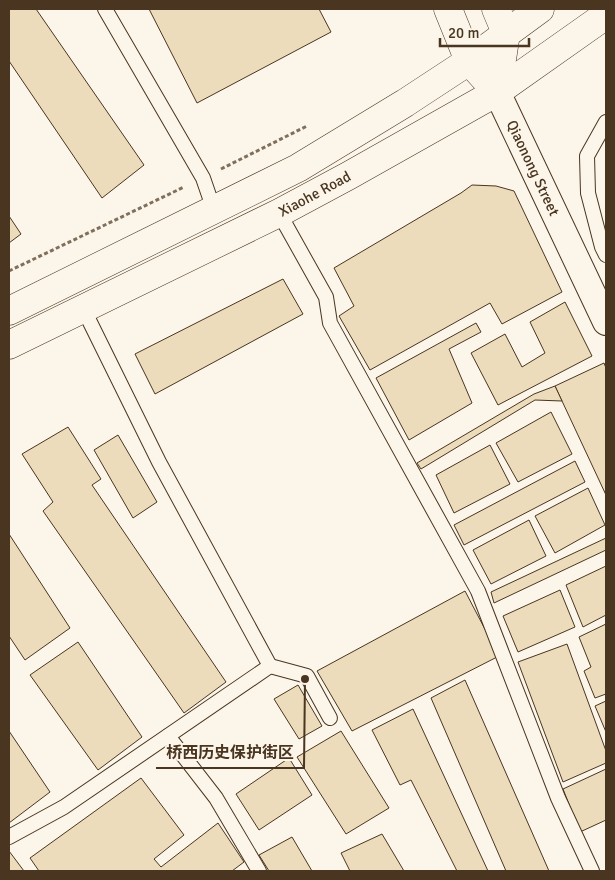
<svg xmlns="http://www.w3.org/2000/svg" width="615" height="880" font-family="Signika,'Noto Sans SC',sans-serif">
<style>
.building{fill:#ecdcbc;stroke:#4a3520}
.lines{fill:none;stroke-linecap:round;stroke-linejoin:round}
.lane-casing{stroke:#4a3520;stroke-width:16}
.street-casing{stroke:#4a3520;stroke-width:28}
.secondary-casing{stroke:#4a3520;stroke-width:29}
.path{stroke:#7f6f5c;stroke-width:3;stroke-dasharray:4 2.5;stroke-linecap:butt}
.lane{stroke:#fbf6e9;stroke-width:14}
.street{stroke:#fbf6e9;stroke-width:26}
.secondary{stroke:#fbf6e9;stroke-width:28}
.labels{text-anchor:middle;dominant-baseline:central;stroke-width:4;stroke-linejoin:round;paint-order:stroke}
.street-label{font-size:15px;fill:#4a3520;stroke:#fbf6e9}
.leader{fill:none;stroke:#4a3520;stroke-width:2}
.callout-dot{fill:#4a3520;stroke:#fbf6e9;stroke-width:2}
.callout-label{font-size:16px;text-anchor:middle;font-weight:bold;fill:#4a3520;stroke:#fbf6e9;stroke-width:4;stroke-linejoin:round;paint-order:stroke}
</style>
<rect width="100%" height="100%" fill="#fbf6e9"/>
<!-- building -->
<g class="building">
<path d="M9 9H36L144 165 102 198 9 61Z"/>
<path d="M149 9H319L331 32 197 103Z"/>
<path d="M472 185 496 186 514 191 562 292 502 324 490 303 370 370 339 316 354 306 334 268 461 193Z"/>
<path d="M9 216 21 234 9 243Z"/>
<path d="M283 279 303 314 155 394 135 354Z"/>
<path d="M565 302 592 356 498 405 471 353 505 334 522 367 545 353 530 322Z"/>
<path d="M476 323 481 332 449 349 472 403 409 440 376 378Z"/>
<path d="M604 363 606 368V495L555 386Z"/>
<path d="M555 386 562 401 535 400 421 469 417 463 534 394Z"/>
<path d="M551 412 572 454 518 482 496 443Z"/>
<path d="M68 427 101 479 92 485 226 682 184 713 43 511 53 502 22 454Z"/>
<path d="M118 435 157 502 133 518 94 450Z"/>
<path d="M490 445 510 484 454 513 436 475Z"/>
<path d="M575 461 585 482 464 545 454 525Z"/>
<path d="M588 488 605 525 555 553 535 516Z"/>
<path d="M529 520 546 556 491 584 473 550Z"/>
<path d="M9 534 70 628 25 660 9 636Z"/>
<path d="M606 538V550L494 603 491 592Z"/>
<path d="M606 566V615L583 627 566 585Z"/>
<path d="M560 590 575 627 518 652 503 616Z"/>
<path d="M465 591 499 656 352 731 317 671Z"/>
<path d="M606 624V694L595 698 584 671 591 667 579 637Z"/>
<path d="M78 642 142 737 98 770 30 675Z"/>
<path d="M567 644 606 751V763L563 782 518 662Z"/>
<path d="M465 680 549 871H506L431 698Z"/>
<path d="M298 685 322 726 299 739 274 699Z"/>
<path d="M606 701V732L595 706Z"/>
<path d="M413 709 488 871H457L411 780 400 785 372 730Z"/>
<path d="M9 731 50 792 9 823Z"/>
<path d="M341 731 389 808 346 834 297 757Z"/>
<path d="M289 758 312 795 259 830 236 794Z"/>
<path d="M606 769V820L580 832 563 789Z"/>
<path d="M141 778 184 835 154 859 161 867 218 823 244 862 232 871H39L30 858Z"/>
<path d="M382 834 404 871H350L341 853Z"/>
<path d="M292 837 312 871H269L259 855Z"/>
<path d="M9 851 24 871H9Z"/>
</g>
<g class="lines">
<defs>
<g id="lane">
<path d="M105 9 203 178 214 210"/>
<path d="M606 122 587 156 588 193 602 247 606 255"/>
<path d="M279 213 326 297 330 323 478 591 558 798 592 871"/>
<path d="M270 666 307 676 330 718"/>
<path d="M168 736 216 798 259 871"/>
<path d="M9 837 64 807 270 666 159 462 83 308"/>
</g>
<g id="street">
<path id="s1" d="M497 92 606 322"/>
</g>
<g id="secondary">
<path d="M448 9 469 61 497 92"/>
<path d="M496 9 506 33 497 92"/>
<path d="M9 311 298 168 405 103 469 61 540 9"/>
<path id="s2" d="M9 345 279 213 348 176 497 92 606 15"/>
</g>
</defs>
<!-- lane casing -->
<use href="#lane" class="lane-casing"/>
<!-- street casing -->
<use href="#street" class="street-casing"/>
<!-- secondary casing -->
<use href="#secondary" class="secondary-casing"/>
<!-- path -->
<g class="path">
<path d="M221 169 307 126"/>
<path d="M9 271 184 187"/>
</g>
<!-- lane -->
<use href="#lane" class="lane"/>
<!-- street -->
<use href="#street" class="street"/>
<!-- secondary -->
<use href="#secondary" class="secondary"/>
</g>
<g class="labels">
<!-- street labels -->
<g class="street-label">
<text stroke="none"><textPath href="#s1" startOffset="84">Qiaonong Street</textPath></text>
<text stroke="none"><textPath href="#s2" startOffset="341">Xiaohe Road</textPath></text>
</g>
</g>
<!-- callouts -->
<path class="leader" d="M305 679L304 768H156"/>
<circle class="callout-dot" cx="305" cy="679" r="5"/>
<g class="callout-label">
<text x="230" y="758">桥西历史保护街区</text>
</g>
<!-- border -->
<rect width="615" height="880" fill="none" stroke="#4a3520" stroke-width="20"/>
<!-- scale -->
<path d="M440 38v8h89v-8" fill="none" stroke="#4a3520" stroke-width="2.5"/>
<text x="448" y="38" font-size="15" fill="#4a3520" stroke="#fbf6e9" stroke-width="4" paint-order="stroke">20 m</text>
</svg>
